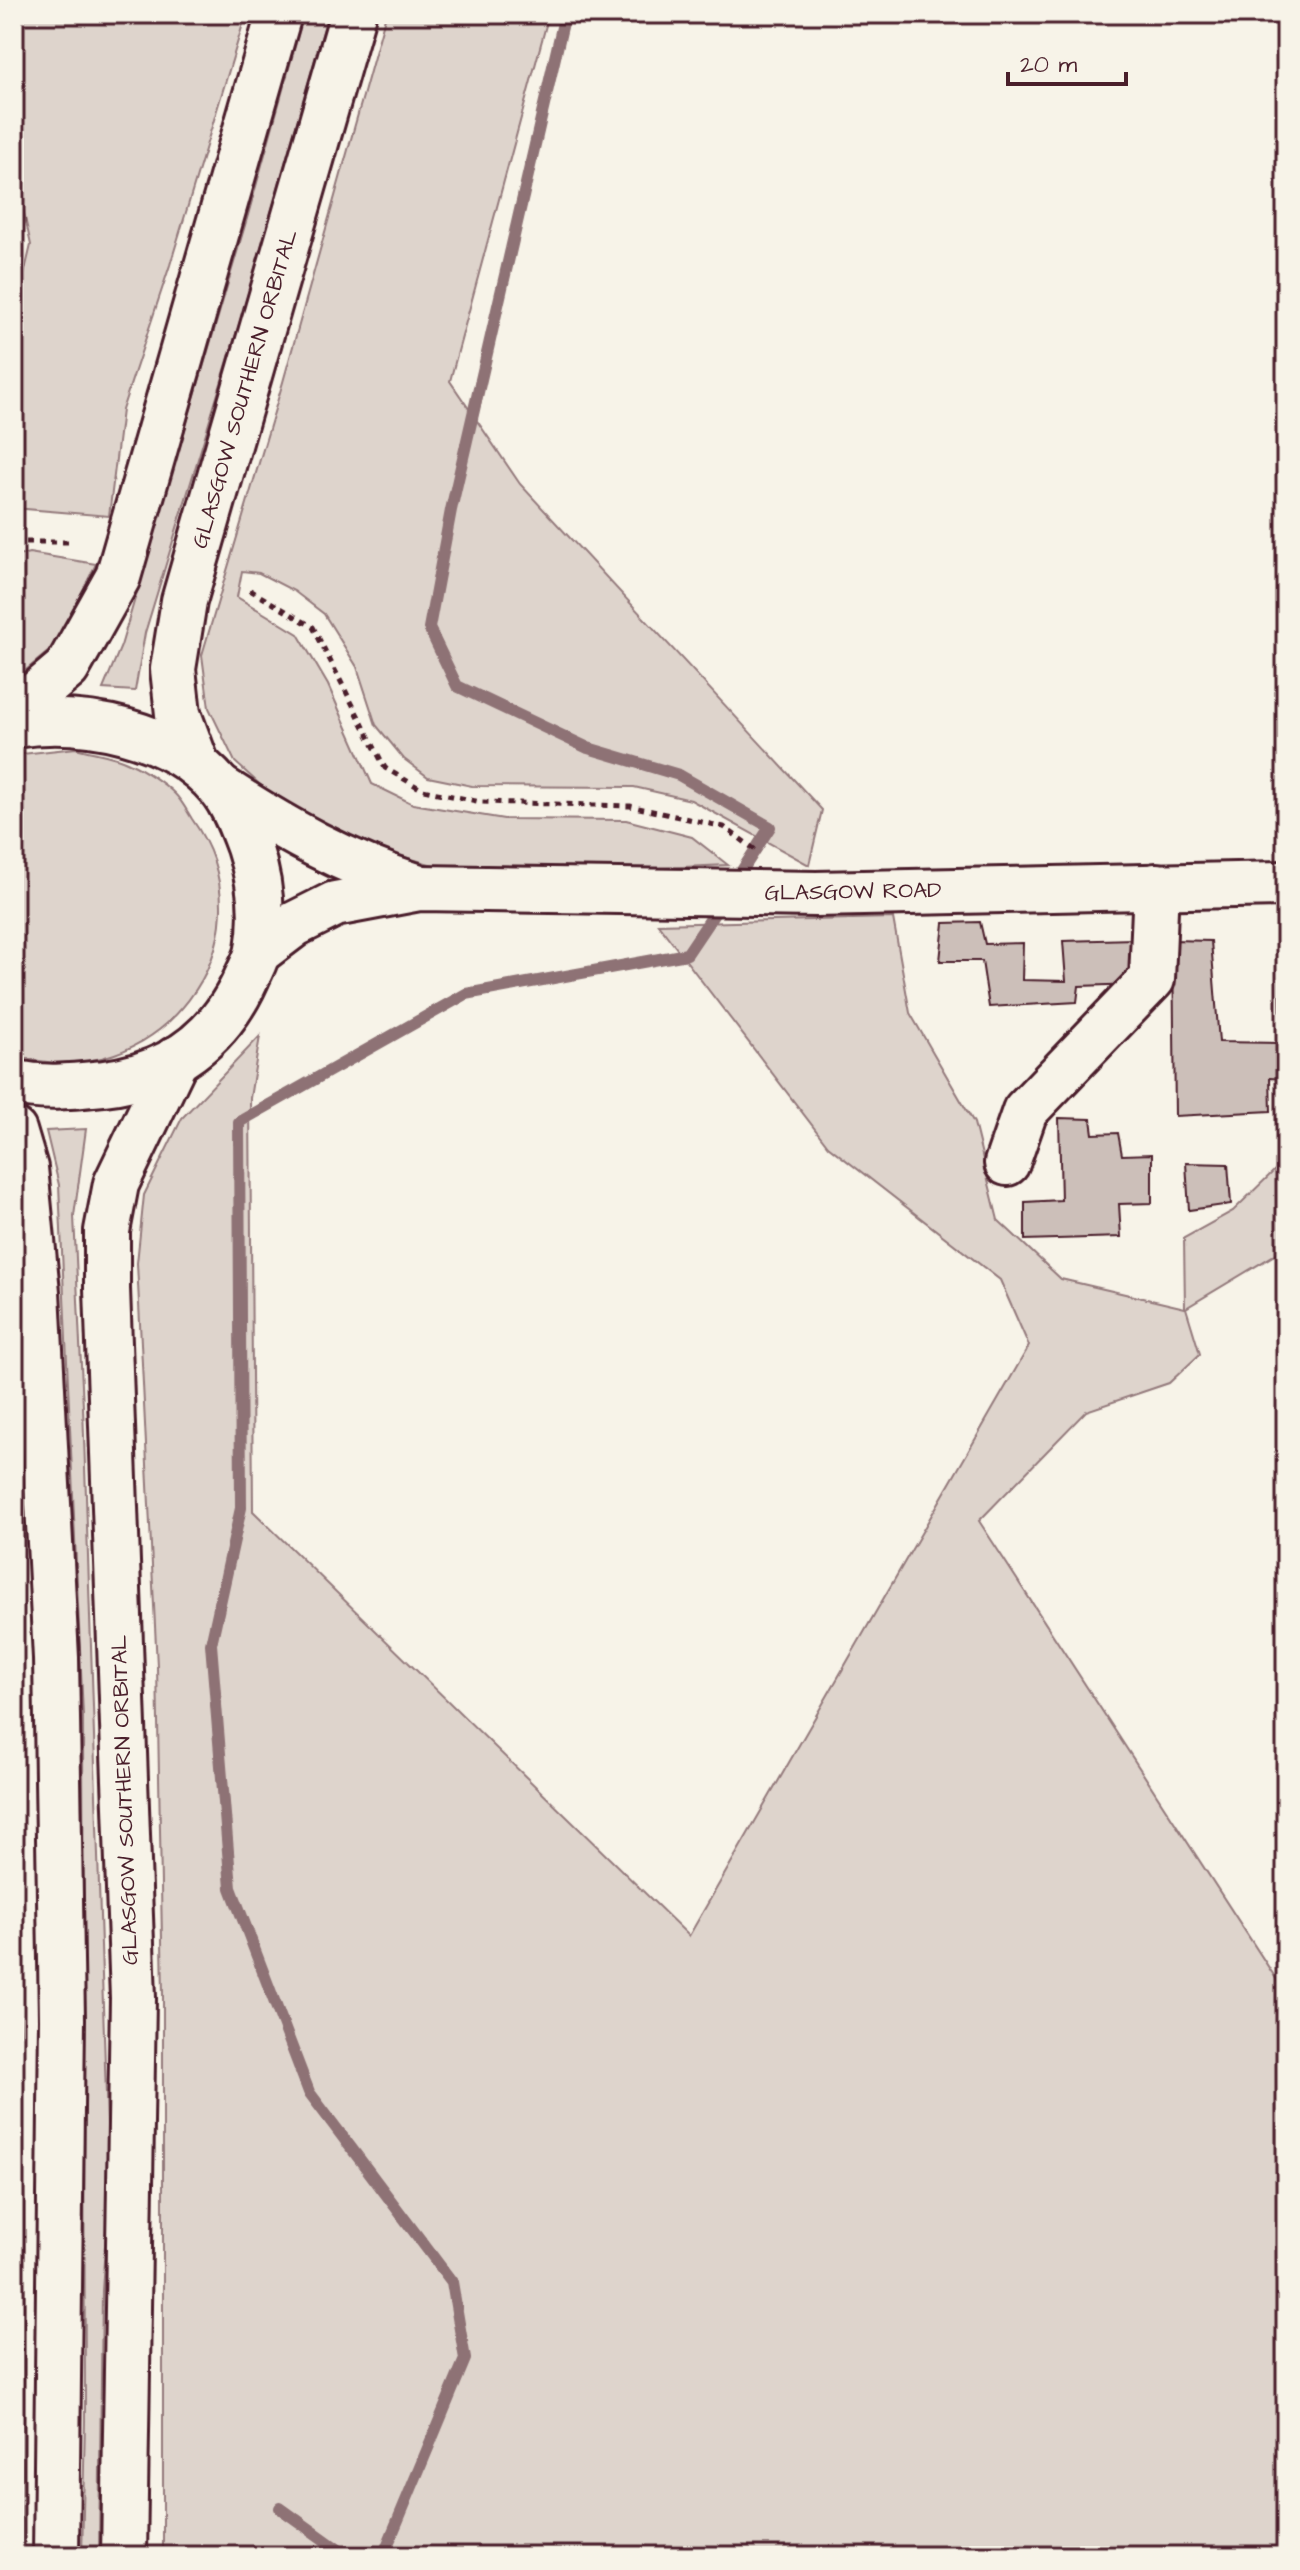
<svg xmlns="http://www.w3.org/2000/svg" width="1300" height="2570" font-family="'Architects Daughter',sans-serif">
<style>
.green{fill:#ded4cc;stroke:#947a7c;stroke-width:2}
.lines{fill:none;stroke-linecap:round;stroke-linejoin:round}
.stream{stroke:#8e7275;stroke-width:12}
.building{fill:#ccbfb9;stroke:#4a1f2b;stroke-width:2}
.minor-casing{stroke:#4a1f2b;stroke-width:50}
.major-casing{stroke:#4a1f2b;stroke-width:50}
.highway-casing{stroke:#4a1f2b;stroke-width:50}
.path{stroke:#4a1f2b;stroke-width:5;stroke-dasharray:6 6;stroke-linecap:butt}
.minor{stroke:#f7f3e8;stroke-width:44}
.major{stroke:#f7f3e8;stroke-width:44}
.highway{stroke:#f7f3e8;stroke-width:44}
.labels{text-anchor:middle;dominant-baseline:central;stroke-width:6;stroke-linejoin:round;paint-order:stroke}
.street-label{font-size:22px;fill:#4a1f2b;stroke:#f7f3e8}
</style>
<rect width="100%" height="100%" fill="#f7f3e8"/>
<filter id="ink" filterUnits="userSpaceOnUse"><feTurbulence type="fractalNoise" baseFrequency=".0125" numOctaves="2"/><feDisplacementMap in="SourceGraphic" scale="16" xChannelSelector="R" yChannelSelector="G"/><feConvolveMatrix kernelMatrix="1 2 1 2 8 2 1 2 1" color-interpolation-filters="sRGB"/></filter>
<g filter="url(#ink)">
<!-- green -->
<g class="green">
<path d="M14 14H246L170 265 122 410 109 516 14 508V317L31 245 14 168Z"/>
<path d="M304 14H328L240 321 145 633 135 691 103 689 121 646 248 215Z"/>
<path d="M386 14H549L450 381 520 484 822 810 809 865 691 800 634 787 472 786 428 777 404 759 376 725 357 667 324 614 294 591 259 573 242 571 237 597 298 634 328 685 372 784 413 804 504 819 626 820 692 837 728 865 474 876 356 844 289 811 235 762 209 708 202 655 283 382Z"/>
<path d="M29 553 96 564 55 646 14 680V557Z"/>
<path d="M76 748C93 753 114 755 129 763 143 769 164 783 175 794 182 801 187 811 192 819 279 941 156 1100 14 1055V757L22 754Z"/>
<path d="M893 918 910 1013 974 1123 998 1220 1061 1279 1185 1308 1184 1238 1233 1211 1278 1167 1286 1166V1248L1186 1308 1200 1354 1169 1383 1086 1411 979 1521 1286 1994V2556H163V1995L157 1666 137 1263 144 1195 182 1118 260 1036 250 1098 253 1511 689 1936 1029 1346 1000 1280 828 1146 658 924Z"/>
<path d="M86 1129 74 1216 83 1407 109 2185 102 2291 99 2556H82L85 2421 83 1715 59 1185 46 1131Z"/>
<path d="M14 1874C27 2101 25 2329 22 2556H14Z"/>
</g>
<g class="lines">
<!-- stream -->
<g class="stream">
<path d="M565 14 451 510 429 628 457 686 588 748 679 775 770 827 734 883"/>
<path d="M280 2508 347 2556"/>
<path d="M383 2556 465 2359 452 2282 309 2092 231 1888 211 1644 241 1508 239 1122 466 994 687 954 722 902"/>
</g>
</g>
<!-- building -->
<g class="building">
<path d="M980 922 985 944 1023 943 1022 980 1066 981 1063 941 1133 939 1137 984 1079 986 1077 1002 989 1007 982 961H940L944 923Z"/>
<path d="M1280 934H1286V1079L1270 1078 1271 1111 1175 1116 1173 940 1211 941 1219 1042 1281 1043Z"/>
<path d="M1059 1118 1091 1119 1093 1134 1118 1133 1122 1155 1152 1154V1203L1119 1204 1121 1237 1025 1240V1202L1061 1200Z"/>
<path d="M1186 1163 1228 1164 1231 1204 1189 1210Z"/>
</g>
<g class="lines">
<defs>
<path id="minor" d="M1007 1163 1025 1111 1152 979 1156 886"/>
<g id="major">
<path d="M222 789C287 831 342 862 416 886"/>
<path d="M258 952 295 924 335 904 420 888 816 894 1286 884"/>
</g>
<g id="highway">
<path d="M14 713 67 668 118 577 279 14"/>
<path d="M14 725C83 714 174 732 220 788 233 803 242 828 249 847 260 880 264 915 258 949 257 958 251 968 247 977 220 1038 171 1075 104 1083 75 1086 42 1090 14 1082"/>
<path d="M197 765 178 714 173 669 184 601 353 14"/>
<path d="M14 1131 25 1168 37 1292 56 1658 62 2019 56 2556"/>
<path d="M124 2556 133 1998 107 1289V1231L116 1184 176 1059"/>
</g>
</defs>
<!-- minor casing -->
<use href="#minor" class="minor-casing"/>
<!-- major casing -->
<use href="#major" class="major-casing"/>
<!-- highway casing -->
<use href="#highway" class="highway-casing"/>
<!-- path -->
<g class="path">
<path d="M14 542H70"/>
<path d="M250 590 313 627 385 768 423 790 481 802 630 806 724 827 757 851"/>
</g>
<!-- minor -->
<use href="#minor" class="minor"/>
<!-- major -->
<use href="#major" class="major"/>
<!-- highway -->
<use href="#highway" class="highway"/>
</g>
</g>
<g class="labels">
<!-- street labels -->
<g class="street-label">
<text transform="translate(245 389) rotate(-74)">GLASGOW SOUTHERN ORBITAL</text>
<text transform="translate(853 892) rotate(-1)">GLASGOW ROAD</text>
<text transform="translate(125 1800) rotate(-92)">GLASGOW SOUTHERN ORBITAL</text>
</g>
</g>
<!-- margin -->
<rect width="1300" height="2570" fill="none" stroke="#f7f3e8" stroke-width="48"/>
<rect x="24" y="24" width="1252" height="2522" fill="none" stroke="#4a1f2b" stroke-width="3" filter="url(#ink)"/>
<!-- scale -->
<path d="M1008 72v12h118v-12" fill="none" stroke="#4a1f2b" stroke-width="4"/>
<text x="1020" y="72" font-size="24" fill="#4a1f2b" stroke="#f7f3e8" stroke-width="6" paint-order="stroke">20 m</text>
</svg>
